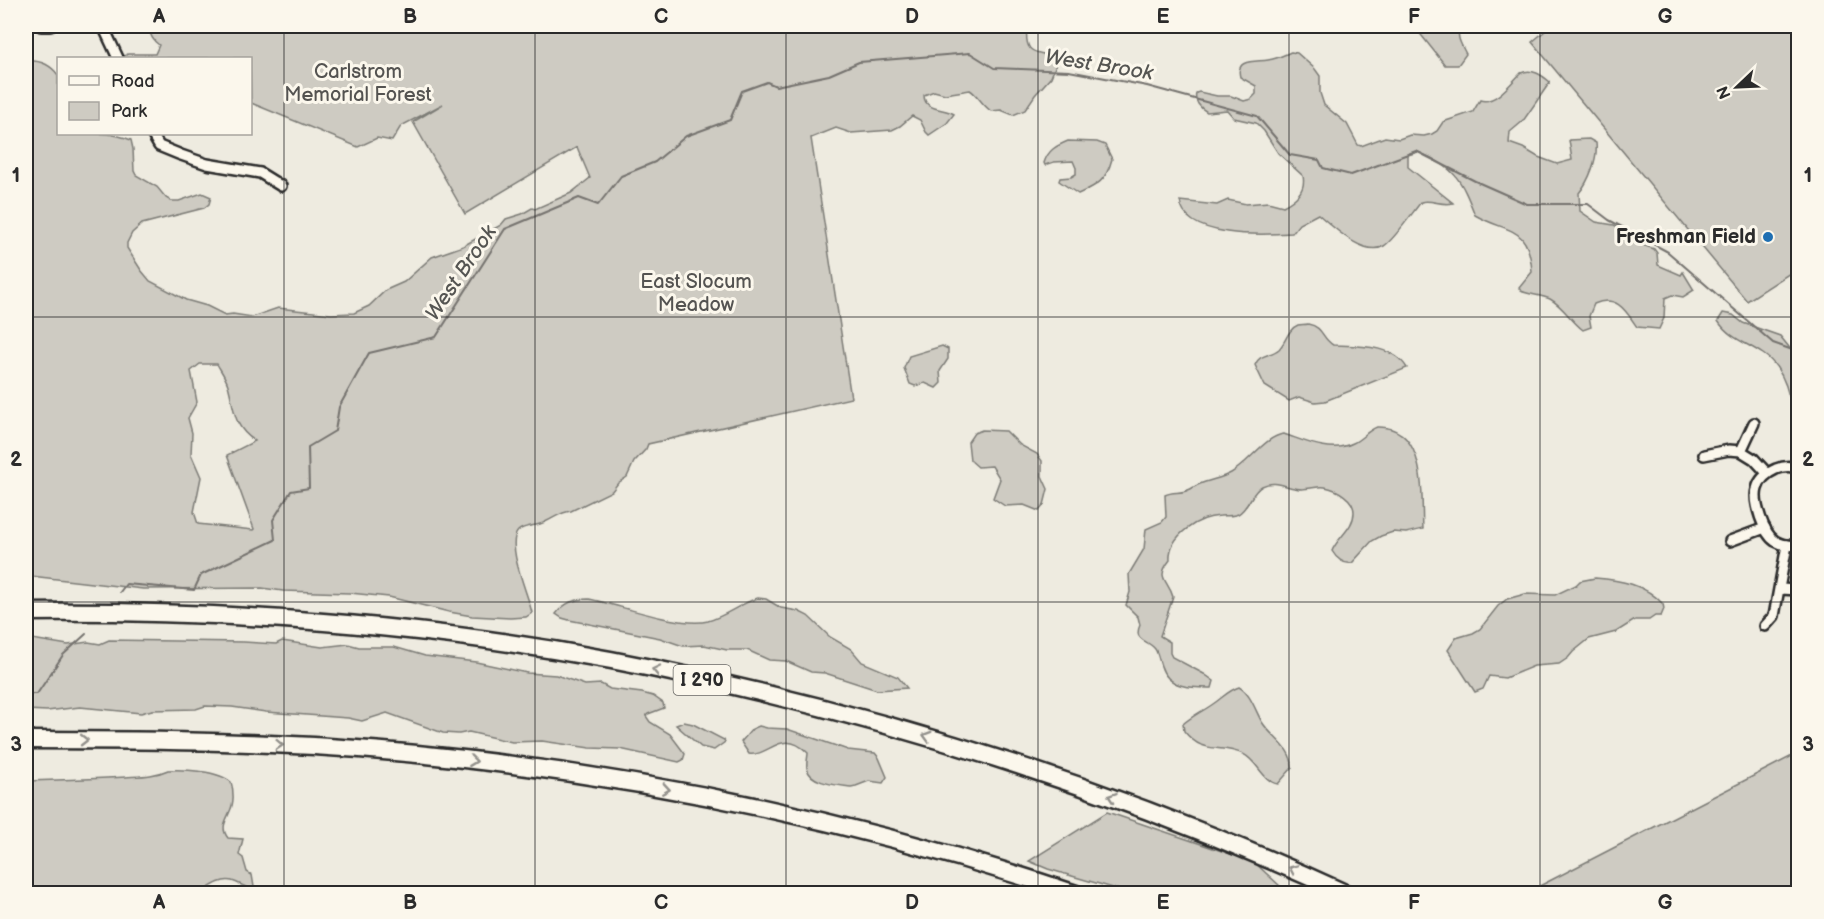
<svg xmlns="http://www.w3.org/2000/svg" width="1824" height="919" font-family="'Balsamiq Sans',sans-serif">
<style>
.green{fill:#cecbc2;stroke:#7c7b76;stroke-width:1.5;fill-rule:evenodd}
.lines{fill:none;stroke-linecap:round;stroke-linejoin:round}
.stream{stroke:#74726e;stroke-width:2}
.minor-casing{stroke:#2b2b2b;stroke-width:14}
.motorway-casing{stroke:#2b2b2b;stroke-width:21}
.minor{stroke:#fbf7ec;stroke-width:9}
.motorway{stroke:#fbf7ec;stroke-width:16}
.oneway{stroke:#93918c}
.grid{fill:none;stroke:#2b2b2b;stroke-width:1.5;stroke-opacity:0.55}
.poi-dot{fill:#1f6fb2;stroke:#fbf7ec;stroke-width:2}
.labels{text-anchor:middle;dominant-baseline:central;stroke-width:6;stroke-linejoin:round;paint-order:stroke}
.shield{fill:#fbf7ec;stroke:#696865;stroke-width:1.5}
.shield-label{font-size:18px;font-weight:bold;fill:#2b2b2b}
.park-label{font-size:20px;fill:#545351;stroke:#fbf7ec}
.poi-label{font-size:20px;font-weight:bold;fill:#2b2b2b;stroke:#fbf7ec;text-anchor:end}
.water-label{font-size:21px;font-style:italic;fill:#555552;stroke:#fbf7ec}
.neatline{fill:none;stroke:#2b2b2b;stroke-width:2}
.grid-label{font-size:20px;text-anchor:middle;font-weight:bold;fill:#2b2b2b}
</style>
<rect width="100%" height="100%" fill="#eeebe0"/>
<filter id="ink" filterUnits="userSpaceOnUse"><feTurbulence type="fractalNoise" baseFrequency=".0167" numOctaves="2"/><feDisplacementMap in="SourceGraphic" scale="12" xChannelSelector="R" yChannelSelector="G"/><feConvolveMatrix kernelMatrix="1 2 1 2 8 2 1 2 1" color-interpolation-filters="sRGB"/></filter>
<g filter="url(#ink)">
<!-- green -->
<g class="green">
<path d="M150 26H1027C1023 65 1045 45 1057 62L1051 77 1035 95 1025 110 1013 115 1001 110 991 111C982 105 978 95 970 90L945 94 934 91 924 95C924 111 944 108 954 114L947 123 929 135 926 132 920 120 912 116 900 126 892 130 851 133 836 128 811 138 851 398 648 444 646 449 634 462 627 477 618 483 612 491 571 511C559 512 551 521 540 524 534 526 523 526 518 531 505 545 529 596 532 613L526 617 510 618 472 616 449 612 389 597 350 593 283 591 262 588 143 589 31 576 26 578V61C40 60 50 64 58 75V134C83 134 109 130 131 140L133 149 134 171 136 175 157 187 166 198 171 201H179L202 193 211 197 209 204 204 208 142 224 132 233 127 243V248L141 270 150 281 186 300 207 306 225 315 233 314 252 317 278 308 331 314 354 313 369 306 386 290 404 282 432 257 463 246 501 225 506 219 522 214 532 208 535 209 571 193 590 178 577 147 465 214 413 122 443 104 401 126 392 141 377 138 358 147 251 103 250 58H120L128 54H155L159 45C152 40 149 34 150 26ZM200 364H217C221 371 226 378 228 385 235 409 232 426 255 441L227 455 254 529 253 530 198 524 194 512 201 477 191 454 192 433 188 418 197 402 191 371Z"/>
<path d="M1414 26H1461C1455 36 1461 44 1466 54L1458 65H1445Z"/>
<path d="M1551 26H1798V268L1747 301 1532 42Z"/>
<path d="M1291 52 1297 53 1315 69 1320 76V93L1324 105 1347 124 1358 145 1361 146 1385 137 1399 139 1410 135 1424 136 1432 134 1437 131 1443 122 1473 112 1480 100C1495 105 1511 83 1521 73 1532 68 1542 75 1550 82L1523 121 1510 132 1509 143 1523 148 1538 157 1557 164 1572 160 1569 140 1589 139 1596 143C1598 158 1589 181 1579 193L1580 211 1596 222 1614 225 1631 233 1640 244 1654 249 1657 253 1658 265 1681 275 1683 272 1694 290 1683 297 1672 295 1665 298 1664 318 1659 329 1637 327C1626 311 1617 294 1594 304L1589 316 1591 327 1583 330C1571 321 1563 306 1550 299 1541 295 1530 295 1521 291L1519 288 1532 272C1529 224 1508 234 1475 215 1461 179 1455 167 1418 152L1408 155V167L1453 203C1442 206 1431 199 1421 202 1413 212 1393 241 1384 246 1364 258 1331 225 1318 214L1299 224 1292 233C1264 235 1184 239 1180 201L1217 205 1228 200 1246 204 1268 202 1283 206C1295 200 1306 190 1303 176L1278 153 1264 131 1256 123 1234 118 1227 110 1207 112C1200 108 1194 101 1196 93L1199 92 1217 96H1231L1244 101 1251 99 1256 94V86L1240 77C1235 58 1256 62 1268 60 1276 59 1284 55 1291 52Z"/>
<path d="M1068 141 1097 142 1105 145 1112 159C1106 181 1098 185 1078 194L1059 181 1060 178 1071 177 1076 174V168L1073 161 1054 162 1045 165 1044 163C1048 150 1056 146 1068 141Z"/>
<path d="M1723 313 1733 315 1743 323 1780 336 1793 352 1798 353V400L1789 396C1785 380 1778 364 1763 354 1747 343 1729 338 1718 321Z"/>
<path d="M1308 324C1324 327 1321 338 1333 345 1357 346 1393 344 1407 368L1325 401 1315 402 1299 397 1289 401 1265 386 1255 365C1259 354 1271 356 1279 349 1286 342 1288 329 1298 325 1301 324 1305 325 1308 324Z"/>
<path d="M942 346 948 349V359L940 371 941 383 936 388 925 383 915 386 910 384 904 368 909 356Z"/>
<path d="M1377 427C1428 426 1421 496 1423 529L1406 533 1393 532 1381 536 1372 541 1352 563C1344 565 1336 558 1332 551 1338 537 1354 528 1354 512 1354 499 1337 489 1325 487 1318 486 1310 489 1302 489 1288 489 1276 479 1262 486 1251 492 1249 508 1238 514 1232 517 1226 515 1220 516 1198 517 1168 536 1170 560 1155 579 1168 579 1173 597L1160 636 1170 642V653L1172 657 1204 674 1214 681 1212 688C1193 688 1168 689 1161 666 1159 661 1158 653 1155 649 1147 639 1133 641 1140 625L1138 617 1126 605 1130 592 1129 574 1144 549 1146 529 1162 522 1166 517 1165 495C1173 491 1181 494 1188 490 1192 489 1196 485 1200 484 1210 480 1222 478 1231 473 1249 463 1265 436 1284 434 1305 441 1331 454 1353 443 1362 439 1368 430 1377 427Z"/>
<path d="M982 430 1006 431 1020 445 1037 454 1042 461V476L1048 489 1044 505 1039 511 1024 505 1005 506 993 498 1000 479 992 466 978 467 970 460 968 442 974 433Z"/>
<path d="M1595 578C1620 580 1645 584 1663 604L1664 609 1661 616H1655L1649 620H1635L1616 632 1589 639 1573 652 1568 658 1559 664 1534 666 1505 678 1489 676 1483 689 1475 692 1448 650 1456 638 1473 633 1480 629 1498 606 1507 599 1525 594 1555 595 1576 585 1580 581Z"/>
<path d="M758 598 766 599 781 608 798 611 808 616 830 637 851 649 862 662 898 677 907 688 877 690 825 673 811 672 786 661 769 660 747 650H727L704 645 683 646 660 638 569 620 562 618 556 614C565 602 575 599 589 599 620 605 680 628 708 621 726 616 741 603 758 598Z"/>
<path d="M26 638 68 645 88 642 100 644 109 640 244 642 276 644 282 641 322 647 348 644 359 647H394L425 656 476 662 527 673 556 675 585 685 601 684 610 689 642 693 653 696 663 703 664 708 648 714 646 716 650 722 670 734 685 754 683 760 679 762 620 749 590 748 542 741 512 742 469 732 459 734 443 733 387 713 362 721 348 718 266 712 232 707 205 706 196 709 152 710 141 713 80 707 47 711 26 710Z"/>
<path d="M1239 687C1251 694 1255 710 1262 722 1271 737 1293 748 1292 768L1278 784C1262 781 1257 760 1243 754 1218 743 1204 756 1184 731L1183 724C1192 716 1203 711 1213 704 1222 698 1229 690 1239 687Z"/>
<path d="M684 722 693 724 724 740 725 742 714 750 701 747 676 725Z"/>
<path d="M759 726 767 728 787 729 848 750 875 753 879 758 887 777 883 783 869 781 856 786 851 787C838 785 810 784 807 768 806 763 808 757 808 753 782 727 769 757 749 754L741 742 752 729Z"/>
<path d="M1798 753V893H1526L1765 770Z"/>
<path d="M168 770C184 769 219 771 231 782 234 791 234 803 230 811 226 821 220 828 228 838L243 839 239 855 243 858 247 872 252 875 254 887 251 889C244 887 239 883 232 881 221 878 209 888 200 893H26V781C59 780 92 779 126 777 140 776 155 776 168 770Z"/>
<path d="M1107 812 1254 862 1281 887 1273 894 1130 893 1048 869 1029 861Z"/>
</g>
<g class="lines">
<!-- stream -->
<g class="stream">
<path d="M120 592 126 584 194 590 201 575 275 540 273 520 291 491 309 488 308 447 335 431 339 407 369 353 436 337 505 229 579 198 598 205 621 176 655 162 686 136 730 120 742 91 767 82 776 86 829 75 859 62 970 53 994 68 1069 71 1147 86 1257 116 1290 155 1319 160 1323 168 1351 175 1416 151 1475 181 1527 204H1588L1609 220 1668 252 1773 343 1798 352"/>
<path d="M26 694H37L63 655 86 634"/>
</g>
<defs>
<g id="minor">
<path d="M41 26H50"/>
<path d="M103 26 118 58"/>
<path d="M152 134 159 146 181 155 207 164 260 173 281 186"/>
<path d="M1754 423 1741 451 1754 459 1767 473"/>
<path d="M1704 455 1729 450 1741 451"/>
<path d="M1798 469C1791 465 1784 466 1776 469 1767 473 1759 480 1757 489 1753 502 1764 534 1775 541 1782 545 1791 546 1798 545"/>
<path d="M1730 541 1765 528"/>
<path d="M1780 589 1798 590"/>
<path d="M1765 626 1774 616 1787 545"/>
</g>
<g id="motorway">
<path d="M26 612C221 610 419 624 611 660 865 709 1112 786 1347 894"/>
<path d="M26 740C156 740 286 741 417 754 640 776 863 822 1076 894"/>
</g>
</defs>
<!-- minor casing -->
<use href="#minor" class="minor-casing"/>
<!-- motorway casing -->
<use href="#motorway" class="motorway-casing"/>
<!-- minor -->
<use href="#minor" class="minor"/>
<!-- motorway -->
<use href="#motorway" class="motorway"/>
</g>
<!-- one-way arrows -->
<defs><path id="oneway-chevron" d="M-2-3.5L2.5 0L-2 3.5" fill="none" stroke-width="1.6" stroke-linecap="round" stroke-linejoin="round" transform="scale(1.5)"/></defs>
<g class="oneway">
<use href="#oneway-chevron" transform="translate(656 670) rotate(-168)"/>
<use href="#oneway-chevron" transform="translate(927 736) rotate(-164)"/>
<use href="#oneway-chevron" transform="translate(84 740)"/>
<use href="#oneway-chevron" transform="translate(279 745) rotate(3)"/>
<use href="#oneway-chevron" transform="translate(473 761) rotate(7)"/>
<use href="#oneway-chevron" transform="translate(666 789) rotate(9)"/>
<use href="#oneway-chevron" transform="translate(1112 797) rotate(-161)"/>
<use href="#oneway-chevron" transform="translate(1293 869) rotate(-156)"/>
</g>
</g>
<!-- grid -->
<path class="grid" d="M284 26V894M535 26V894M786 26V894M1038 26V894M1289 26V894M1540 26V894M26 317H1798M26 602H1798"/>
<!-- markers -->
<circle class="poi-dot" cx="1768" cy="237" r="6"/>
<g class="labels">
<!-- shield labels -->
<rect class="shield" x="673.5" y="665" width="57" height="30" rx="4.5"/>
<g class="shield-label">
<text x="702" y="680">I 290</text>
</g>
<!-- park labels -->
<g class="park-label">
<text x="358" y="72">Carlstrom<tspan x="358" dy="23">Memorial Forest</tspan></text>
<text x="696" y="282">East Slocum<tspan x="696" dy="23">Meadow</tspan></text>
</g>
<!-- poi labels -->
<g class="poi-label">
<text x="1756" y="237">Freshman Field</text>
</g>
<!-- water labels -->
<g class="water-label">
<text transform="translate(1099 65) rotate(9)">West Brook</text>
<text transform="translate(461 273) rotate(-56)">West Brook</text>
</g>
</g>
<!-- margin -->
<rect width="1824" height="919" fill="none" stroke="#fbf7ec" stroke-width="66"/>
<!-- legend -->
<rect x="57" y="57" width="195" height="78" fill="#fbf7ec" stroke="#a8a59f" stroke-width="1.5"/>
<rect x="69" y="76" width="30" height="9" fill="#fbf7ec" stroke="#a8a59f" stroke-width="1.5"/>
<text x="111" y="87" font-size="18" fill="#2b2b2b">Road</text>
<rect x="69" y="102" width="30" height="18" fill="#cecbc2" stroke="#a8a59f" stroke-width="1.5"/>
<text x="111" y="117" font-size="18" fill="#2b2b2b">Park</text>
<!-- north arrow -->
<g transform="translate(1737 87) rotate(247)" stroke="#fbf7ec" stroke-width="4.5" paint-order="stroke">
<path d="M0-4.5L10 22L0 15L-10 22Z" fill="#2b2b2b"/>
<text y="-9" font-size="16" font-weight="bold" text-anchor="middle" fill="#2b2b2b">N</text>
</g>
<rect x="33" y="33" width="1758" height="853" class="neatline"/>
<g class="grid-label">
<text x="159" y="23">A</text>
<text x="410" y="23">B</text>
<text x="661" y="23">C</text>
<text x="912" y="23">D</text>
<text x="1163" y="23">E</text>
<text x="1414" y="23">F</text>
<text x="1665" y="23">G</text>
<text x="16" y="182">1</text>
<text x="1808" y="182">1</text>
<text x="16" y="466">2</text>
<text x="1808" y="466">2</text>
<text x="16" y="751">3</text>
<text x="1808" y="751">3</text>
<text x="159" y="909">A</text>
<text x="410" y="909">B</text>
<text x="661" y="909">C</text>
<text x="912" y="909">D</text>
<text x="1163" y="909">E</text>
<text x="1414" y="909">F</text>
<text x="1665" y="909">G</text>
</g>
</svg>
